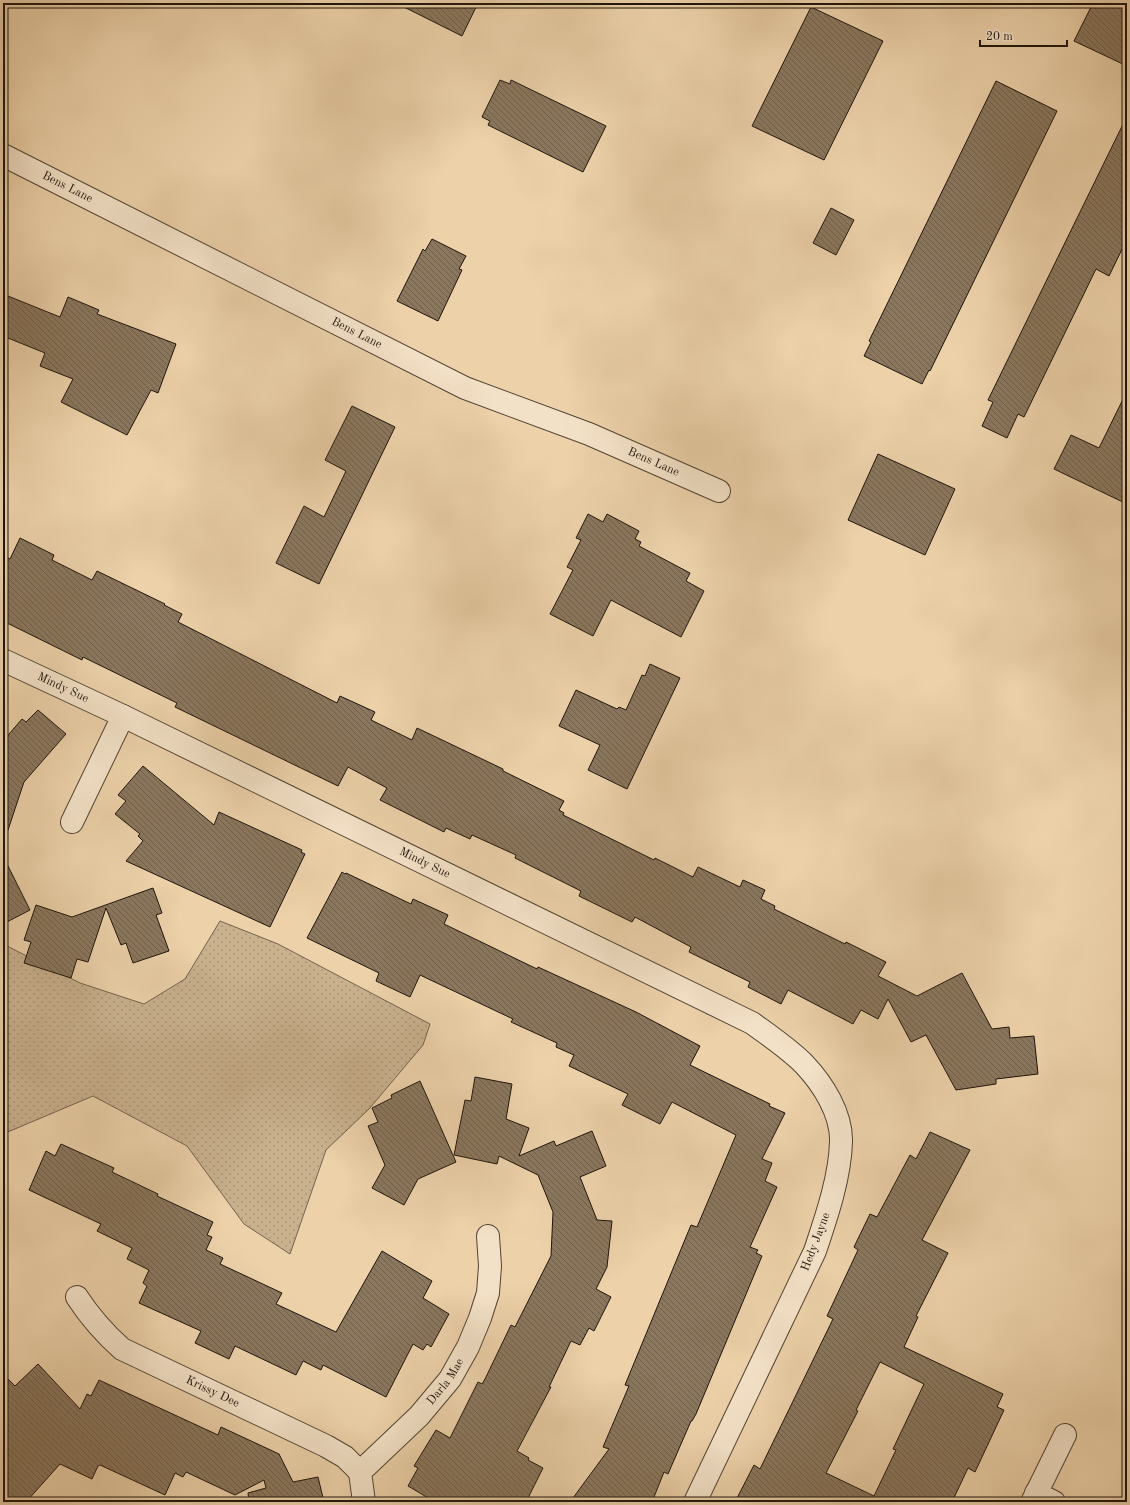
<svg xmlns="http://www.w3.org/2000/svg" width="1130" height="1505" font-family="'Old Standard TT',serif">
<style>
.grass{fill:url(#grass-dots);stroke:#74634d}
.building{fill:url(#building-back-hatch);stroke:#1f150c;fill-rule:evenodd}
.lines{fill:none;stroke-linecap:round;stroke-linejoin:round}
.minor-casing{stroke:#524433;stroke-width:24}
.minor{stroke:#f3e1c7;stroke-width:22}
.labels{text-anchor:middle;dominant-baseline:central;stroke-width:3;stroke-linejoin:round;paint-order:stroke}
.street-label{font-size:12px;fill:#1f150c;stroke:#f3e1c7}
</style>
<defs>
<pattern id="grass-dots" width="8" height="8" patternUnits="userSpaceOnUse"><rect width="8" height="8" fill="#c9b18e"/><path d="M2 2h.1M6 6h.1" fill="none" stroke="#ac9779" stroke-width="1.8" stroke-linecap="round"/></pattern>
<pattern id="building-back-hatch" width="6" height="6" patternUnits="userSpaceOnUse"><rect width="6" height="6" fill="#8a775e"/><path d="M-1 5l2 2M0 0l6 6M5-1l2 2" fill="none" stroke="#70604c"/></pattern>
</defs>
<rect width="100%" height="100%" fill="#ecd1a9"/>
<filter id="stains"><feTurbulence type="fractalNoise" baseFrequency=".005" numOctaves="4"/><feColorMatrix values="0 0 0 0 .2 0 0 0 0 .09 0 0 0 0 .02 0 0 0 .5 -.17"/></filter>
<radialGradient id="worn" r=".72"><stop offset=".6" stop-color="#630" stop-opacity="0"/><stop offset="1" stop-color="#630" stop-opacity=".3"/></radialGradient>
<!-- grass -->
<path class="grass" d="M220 921 278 944 430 1024 423 1045 369 1109 326 1150 290 1254 244 1224 187 1146 93 1096 3 1134V944L80 983 144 1004 185 979Z"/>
<!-- building -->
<g class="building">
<path d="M396 3H478L462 36Z"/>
<path d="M1093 3H1127V66L1074 41Z"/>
<path d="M811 7 883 41 824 160 752 126Z"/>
<path d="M500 80 510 84 511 80 606 126 583 172 488 125 490 121 482 117Z"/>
<path d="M996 81 1057 111 930 371 929 370 922 384 864 356 871 342 869 341Z"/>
<path d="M1127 116V239L1109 276 1096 269 1024 417 1018 414 1007 438 982 426 993 402 988 400Z"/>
<path d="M831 208 854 220 836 255 813 243Z"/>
<path d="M432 239 466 256 459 269 462 270 438 321 397 301 423 249 425 251Z"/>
<path d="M3 294 60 317 68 297 99 310 97 314 176 344 158 393 151 390 127 435 61 402 73 379 40 366 45 353 3 336Z"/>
<path d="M1127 391V504L1054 469 1071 435 1099 448Z"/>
<path d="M352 406 395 427 319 584 276 563 304 506 324 517 346 471 325 460Z"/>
<path d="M878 454 955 489 925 555 848 520Z"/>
<path d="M588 514 603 522 607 514 639 531 635 539 641 542 639 546 690 573 686 581 704 591 681 637 611 600 593 636 550 614 573 570 567 567 581 540 576 538Z"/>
<path d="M20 538 54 555 52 560 92 580 97 571 165 604 164 605 182 614 178 622 337 703 340 696 375 712 371 720 412 740 417 728 503 769V771L564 801 559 810 564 813 563 815 654 860 655 858 693 877 698 867 740 887 743 880 765 890 761 899 775 906 774 909 845 944 846 942 886 962 878 976 917 996 962 973 992 1029 1009 1027 1010 1038 1034 1036 1038 1074 996 1079V1084L956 1090 926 1035 911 1042 888 999 878 1019 861 1010 853 1024 788 990 781 1004 748 987 750 982 689 952 691 947 635 917 632 922 579 896 581 891 515 858 516 855 472 835 470 839 446 828 444 832 380 800 387 788 348 767 338 786 175 707 177 703 83 657 82 660 3 621V556L10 559Z"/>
<path d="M650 664 680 678 627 789 588 770 600 745 559 726 576 690 617 709 619 707 626 710 642 675 645 676Z"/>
<path d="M38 710 66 734 24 782 7 833 3 832V741L22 719 26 722Z"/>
<path d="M143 766 214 825 219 812 302 850 301 852 305 854 270 927 126 861 143 841 138 836 140 834 115 814 126 801 118 795Z"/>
<path d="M3 856 30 910 3 924Z"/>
<path d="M342 872 345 874 346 873 411 904 413 899 448 915 444 924 537 969 538 967 636 1012 700 1046 690 1065 770 1104 769 1106 785 1113 762 1159 772 1163 765 1181 777 1187 750 1247 758 1250 756 1253 762 1256 696 1414 692 1421H691L668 1474 664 1472 652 1502H570L609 1449 603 1447 629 1386 625 1385 691 1225 697 1227 736 1135 672 1102 660 1124 622 1105 628 1094 569 1066 574 1055 556 1047 557 1043 511 1022 513 1019 420 975 410 997 376 981 379 973 307 938Z"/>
<path d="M153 888 162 913 156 915 169 951 133 963 126 943 121 945 106 908 88 962 77 959 71 978 24 963 31 942 24 940 36 905 72 917Z"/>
<path d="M475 1077 512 1084 506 1119 529 1128 519 1156 554 1141 556 1146 592 1131 606 1166 580 1177 597 1220 612 1221 607 1267 596 1289 611 1297 594 1331 589 1328 580 1345 571 1341 549 1387H551L517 1451 529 1458 528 1460 543 1468 526 1502H435L408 1486 418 1468 414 1466 436 1430 450 1438 478 1382 482 1384 485 1379 511 1325 515 1327 551 1256 553 1212 538 1175 499 1156 497 1164 454 1155 465 1100 471 1101Z"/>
<path d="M420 1081 456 1162 418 1179 404 1205 372 1188 385 1165 368 1126 378 1122 372 1108 392 1098 391 1095Z"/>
<path d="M930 1132 970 1150 922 1240 948 1253 916 1316 918 1317 904 1347 1003 1394 997 1407 1004 1410 975 1472 968 1468 952 1502H735L754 1465 760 1469 833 1319 827 1316 858 1250 854 1247 870 1214 877 1217 910 1155 916 1159ZM880 1362 924 1384 893 1449 896 1450 874 1496 826 1473 858 1411 856 1410Z"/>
<path d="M61 1144 114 1168 112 1172 158 1194 157 1196 213 1222 207 1235 212 1237 206 1250 223 1258 220 1264 282 1293 276 1304 336 1332 382 1251 432 1281 423 1298 449 1314 431 1347 427 1344 423 1350 413 1344 386 1397 323 1365 321 1370 303 1361 296 1375 235 1346 229 1359 195 1343 201 1331 139 1303 147 1286 143 1283 149 1270 127 1259 132 1248 97 1231 101 1224 29 1190 46 1151 55 1156Z"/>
<path d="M38 1364 80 1409 87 1394 91 1396 99 1380 218 1435 221 1427 279 1454 293 1482 318 1477 324 1502H249L248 1493 266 1488 264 1480 235 1495 186 1472 183 1477 175 1473 165 1495 100 1465 98 1466 92 1479 60 1464 26 1502H3V1374L15 1386Z"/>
</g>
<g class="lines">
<defs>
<g id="minor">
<path id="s1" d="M3 155 465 388 589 434 719 491"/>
<path id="s2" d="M3 660 123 716 752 1023C770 1036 789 1049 804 1064 823 1084 842 1114 841 1142 840 1178 826 1218 815 1251L695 1502"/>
<path d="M72 822 123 716"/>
<path id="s3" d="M77 1297C90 1317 104 1333 122 1349L326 1446 345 1457 360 1472"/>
<path d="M1036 1493 1054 1502"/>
<path id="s4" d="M364 1502 360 1472 419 1416 450 1379 468 1347 480 1318 488 1293 490 1266 488 1236"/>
<path d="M1032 1502 1065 1435"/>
</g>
</defs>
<!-- minor casing -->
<use href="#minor" class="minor-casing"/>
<!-- minor -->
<use href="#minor" class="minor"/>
</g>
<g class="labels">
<!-- street labels -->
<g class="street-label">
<text stroke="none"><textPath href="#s1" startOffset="72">Bens Lane</textPath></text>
<text stroke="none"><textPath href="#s1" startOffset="396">Bens Lane</textPath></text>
<text stroke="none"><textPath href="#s1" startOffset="720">Bens Lane</textPath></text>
<text stroke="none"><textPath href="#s2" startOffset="66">Mindy Sue</textPath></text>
<text stroke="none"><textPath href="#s2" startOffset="468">Mindy Sue</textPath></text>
<text transform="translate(816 1242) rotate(-69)">Hedy Jayne</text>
<text stroke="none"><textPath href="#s4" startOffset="155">Darla Mae</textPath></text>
<text stroke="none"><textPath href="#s3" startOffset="169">Krissy Dee</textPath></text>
</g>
</g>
<!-- margin -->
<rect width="1130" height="1505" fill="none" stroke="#ecd1a9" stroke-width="16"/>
<rect x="4" y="4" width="1122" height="1497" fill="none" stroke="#1f150c" stroke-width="2"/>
<rect x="8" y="8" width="1114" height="1489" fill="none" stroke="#1f150c"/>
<!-- scale -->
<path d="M980 40v6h87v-6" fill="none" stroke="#1f150c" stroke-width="2"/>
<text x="986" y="40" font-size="12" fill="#1f150c" stroke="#f3e1c7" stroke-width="3" paint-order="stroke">20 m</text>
<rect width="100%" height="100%" filter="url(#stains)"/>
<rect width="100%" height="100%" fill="url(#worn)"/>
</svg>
